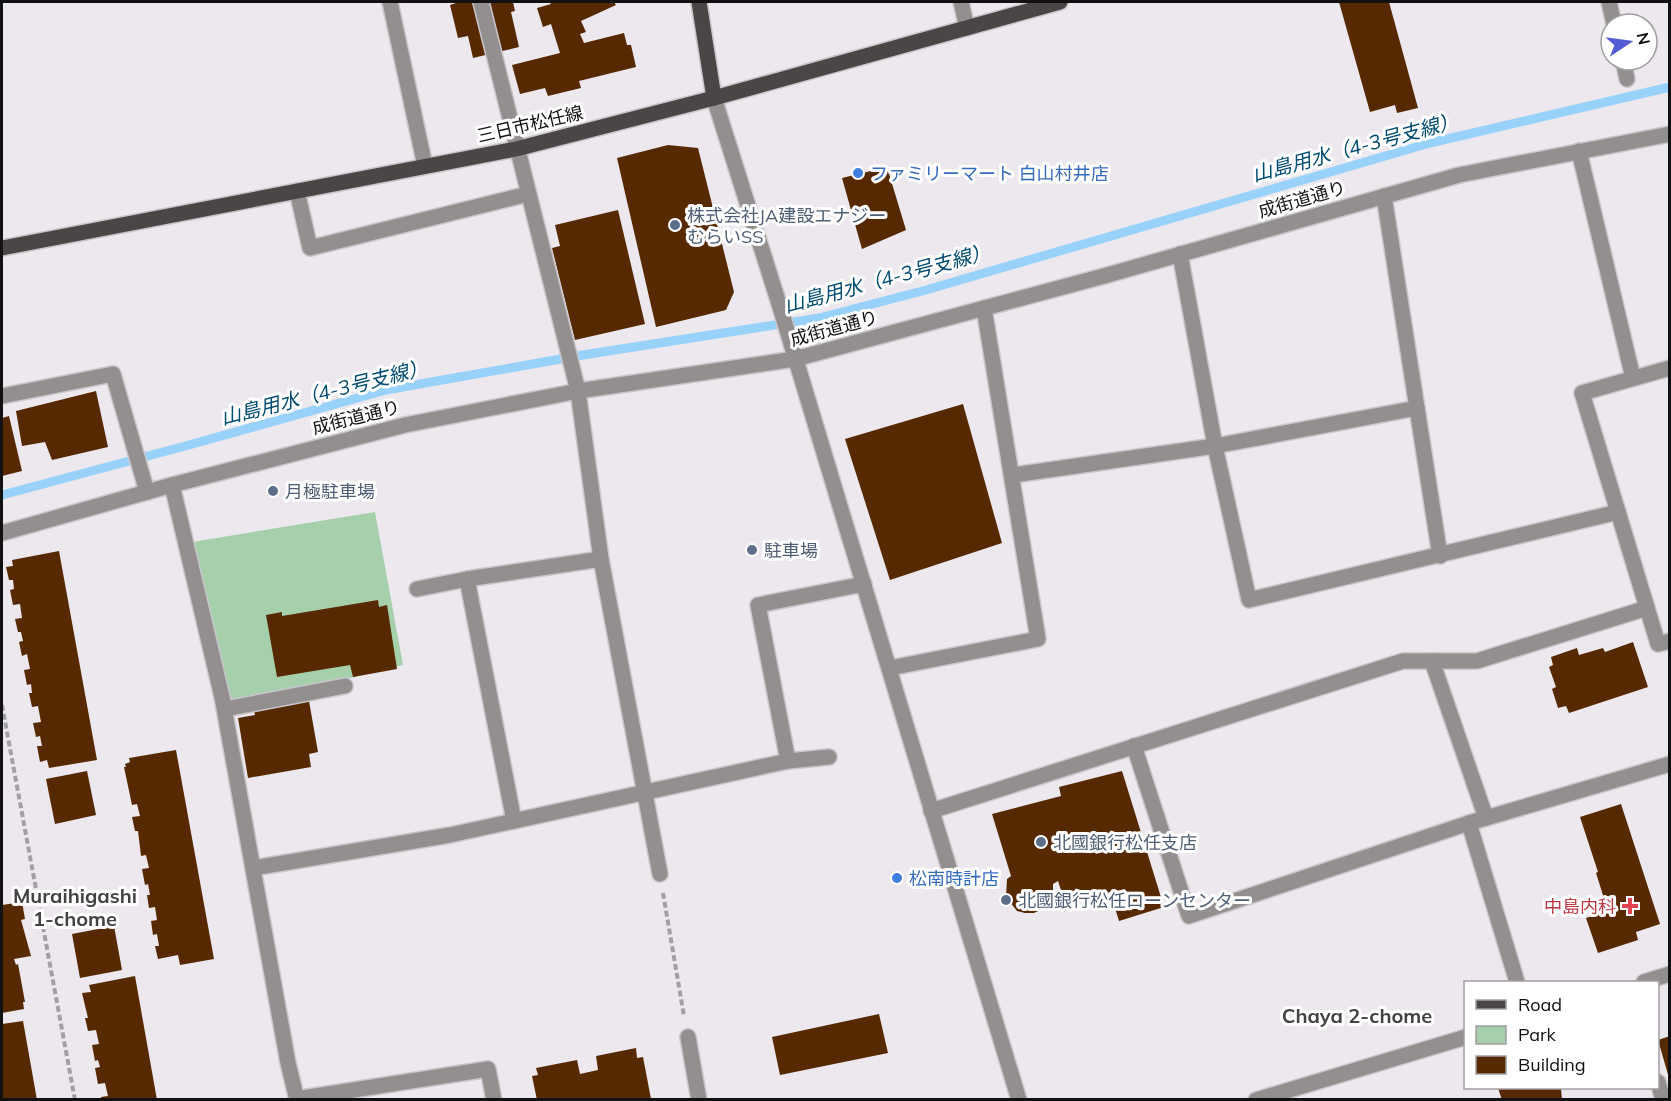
<svg xmlns="http://www.w3.org/2000/svg" width="1671" height="1101" font-family="Mulish,'Noto Sans JP',sans-serif">
<style>
.green{fill:#a6d0ac}
.lines{fill:none;stroke-linecap:round;stroke-linejoin:round}
.stream{stroke:#98d2fb;stroke-width:9}
.building{fill:#572900}
.minor-casing{stroke:#c9c5ca;stroke-width:18}
.major-casing{stroke:#c9c5ca;stroke-width:18}
.path{stroke:#a3a0a4;stroke-width:4;stroke-dasharray:6 3;stroke-linecap:butt}
.minor{stroke:#928f8e;stroke-width:15}
.major{stroke:#4b4646;stroke-width:15}
.shop-dot{fill:#3f7fe0;stroke:#fff;stroke-width:2}
.service-dot{fill:#5c6f8a;stroke:#fff;stroke-width:2}
.health-dot{fill:#e0444e;stroke:#fff;stroke-width:2}
.labels{text-anchor:middle;dominant-baseline:central;stroke-width:6;stroke-linejoin:round;paint-order:stroke}
.street-label{font-size:18px;fill:#111012;stroke:#fff}
.shop-label{font-size:18px;fill:#366cbe;stroke:#fff;text-anchor:start}
.service-label{font-size:18px;fill:#4e5e75;stroke:#fff;text-anchor:start}
.health-label{font-size:18px;fill:#be3a42;stroke:#fff;text-anchor:end}
.water-label{font-size:20px;font-style:italic;fill:#004b71;stroke:#fff}
.neighbourhood-label{font-size:20px;font-weight:bold;fill:#454145;stroke:#fff}
</style>
<rect width="100%" height="100%" fill="#ece8ed"/>
<!-- green -->
<path class="green" d="M375 512 403 665 231 708 192 542Z"/>
<g class="lines">
<!-- stream -->
<path class="stream" d="M2 495 189 445 386 390 583 355 819 318 926 290 1430 143 1670 87"/>
</g>
<!-- building -->
<g class="building">
<path d="M459 2H513L515 11 511 12 519 47 473 58 468 36 458 38 450 5Z"/>
<path d="M550 2H614L616 5 581 21 586 32 580 34 584 43 624 33 627 45H631L636 67 579 81 581 88 548 96 545 88 520 94 512 65 560 53 551 24 543 27 537 8 551 4Z"/>
<path d="M1339 2H1389L1418 108 1397 113 1395 105 1370 112Z"/>
<path d="M668 145 698 148 734 292 726 310 656 327 617 158Z"/>
<path d="M887 167 906 230 862 249 842 178Z"/>
<path d="M618 210 645 324 575 340 552 248 560 246 555 225Z"/>
<path d="M96 391 108 447 52 460 45 442 22 446 16 411Z"/>
<path d="M963 404 1002 543 890 580 845 439Z"/>
<path d="M9 416 22 471 2 476V418Z"/>
<path d="M59 551 97 760 49 768 47 760 40 762 37 746H42L40 736 36 737 33 723 41 722 38 706 32 707 29 693H32L31 684 27 685 24 670 30 669 27 654 22 656 19 642 23 641 21 632H18L15 619 22 618 20 604 13 605 10 590 14 589 13 580H9L6 567 13 566 12 560Z"/>
<path d="M378 600 379 607 387 605 397 669 353 677 350 665 277 677 266 615 282 612V616Z"/>
<path d="M1633 642 1648 687 1569 713 1566 706 1558 708 1552 689 1556 687 1549 667 1553 665 1551 657 1577 648 1579 655 1603 648 1605 652Z"/>
<path d="M309 701 318 752 309 754 311 767 248 778 238 718 255 715 254 711Z"/>
<path d="M176 750 214 959 180 965 178 955 158 959 155 946H159L157 934 153 935 151 921 157 920 155 907 149 908 147 895H150L148 884 145 885 142 869 149 868 146 855 141 856 138 831H135L132 817 140 816 137 804 132 805 124 767H126L125 764 130 762 129 758Z"/>
<path d="M87 771 96 815 55 824 46 779Z"/>
<path d="M1122 771 1164 907 1119 921 1110 892 1066 906 1058 881 1053 884V893L1051 898 1042 909 1034 913H1025L1017 911 1006 897 1007 879 1011 876 992 814 1061 796 1059 787Z"/>
<path d="M1621 804 1660 924 1636 932 1638 940 1598 953 1586 918 1608 911 1596 873 1598 872 1580 817Z"/>
<path d="M22 902 25 919 21 920 31 956 14 959 16 965 18 964 25 1002H23L24 1009 2 1013V905Z"/>
<path d="M114 926 122 970 80 978 72 934Z"/>
<path d="M135 976 157 1100H101V1097L108 1096 105 1083 98 1084 95 1068 100 1067 98 1060 95 1061 92 1045 99 1044 96 1030 88 1031 85 1018H88L82 993 91 992 89 985Z"/>
<path d="M879 1014 888 1053 780 1075 772 1037Z"/>
<path d="M23 1021 37 1100H2V1024Z"/>
<path d="M1670 1036V1078H1669L1658 1040Z"/>
<path d="M636 1048 637 1058 643 1057 651 1099 537 1100 532 1076 538 1075 536 1068 577 1060 580 1074 598 1070 596 1056Z"/>
<path d="M1498 1088H1561L1562 1100H1502Z"/>
</g>
<g class="lines">
<defs>
<g id="minor">
<path d="M390 2 425 166"/>
<path d="M481 2 578 391 601 559 660 874"/>
<path d="M961 2 967 28"/>
<path d="M1609 2 1614 24"/>
<path d="M1623 60 1627 79"/>
<path d="M714 98 780 307 1019 1100"/>
<path d="M1579 151 1633 378"/>
<path d="M297 191 310 248 528 194"/>
<path d="M1384 196 1440 556"/>
<path d="M1180 254 1215 446 1249 600 1618 512"/>
<path d="M1670 368 1582 393 1658 644 1670 641"/>
<path d="M2 396 113 374 147 492"/>
<path d="M1013 475 1215 446 1417 408"/>
<path d="M172 485 222 697 288 1063 297 1100"/>
<path d="M2 533 172 485 405 425 578 391 795 359 1104 276 1459 175 1670 134"/>
<path d="M417 589 467 579"/>
<path d="M1432 661 1486 818"/>
<path d="M890 668 1038 639 984 308"/>
<path d="M225 709 345 686"/>
<path d="M1134 746 1189 916 1469 823 1670 764"/>
<path d="M788 761 758 605 864 584"/>
<path d="M931 811 1403 661H1477L1647 608"/>
<path d="M514 821 467 579 601 559"/>
<path d="M1469 823 1517 982"/>
<path d="M253 868 450 835 788 761 829 757"/>
<path d="M1644 982 1670 974"/>
<path d="M688 1037 699 1100"/>
<path d="M1658 1082 1663 1100"/>
<path d="M296 1099 488 1069 494 1100"/>
<path d="M1256 1100 1466 1037"/>
</g>
<g id="major">
<path d="M699 2 714 98"/>
<path d="M2 248 516 149 714 98 1060 2"/>
</g>
</defs>
<!-- minor casing -->
<use href="#minor" class="minor-casing"/>
<!-- major casing -->
<use href="#major" class="major-casing"/>
<!-- path -->
<g class="path">
<path d="M2 705 75 1100"/>
<path d="M663 893 684 1016"/>
</g>
<!-- minor -->
<use href="#minor" class="minor"/>
<!-- major -->
<use href="#major" class="major"/>
</g>
<!-- markers -->
<g class="shop-dot">
<circle cx="858" cy="173" r="6"/>
<circle cx="897" cy="878" r="6"/>
</g>
<g class="service-dot">
<circle cx="675" cy="225" r="6"/>
<circle cx="273" cy="491" r="6"/>
<circle cx="752" cy="550" r="6"/>
<circle cx="1041" cy="842" r="6"/>
<circle cx="1006" cy="900" r="6"/>
</g>
<path class="health-dot" d="M1627 897h6v6h6v6h-6v6h-6v-6h-6v-6h6z"/>
<g class="labels">
<!-- street labels -->
<g class="street-label">
<text transform="translate(530 124) rotate(-13)">三日市松任線</text>
<text transform="translate(1302 199) rotate(-16)">成街道通り</text>
<text transform="translate(834 328) rotate(-15)">成街道通り</text>
<text transform="translate(356 417) rotate(-14)">成街道通り</text>
</g>
<!-- shop labels -->
<g class="shop-label">
<text x="870" y="173">ファミリーマート 白山村井店</text>
<text x="909" y="878">松南時計店</text>
</g>
<!-- service labels -->
<g class="service-label">
<text x="687" y="215">株式会社JA建設エナジー<tspan x="687" dy="21">むらいSS</tspan></text>
<text x="285" y="491">月極駐車場</text>
<text x="764" y="550">駐車場</text>
<text x="1053" y="842">北國銀行松任支店</text>
<text x="1018" y="900">北國銀行松任ローンセンター</text>
</g>
<!-- health labels -->
<g class="health-label">
<text x="1616" y="906">中島内科</text>
</g>
<!-- water labels -->
<g class="water-label">
<text transform="translate(1355 147) rotate(-15)">山島用水（4-3号支線）</text>
<text transform="translate(887 278) rotate(-15)">山島用水（4-3号支線）</text>
<text transform="translate(324 392) rotate(-14)">山島用水（4-3号支線）</text>
</g>
<!-- neighbourhood labels -->
<g class="neighbourhood-label">
<text x="75" y="895">Muraihigashi<tspan x="75" dy="23">1-chome</tspan></text>
<text x="1357" y="1015">Chaya 2-chome</text>
</g>
</g>
<!-- border -->
<rect width="1671" height="1101" fill="none" stroke="#111012" stroke-width="6"/>
<!-- legend -->
<rect x="1464" y="981" width="195" height="108" fill="#ffffff" stroke="#a09fa0" stroke-width="1.5"/>
<rect x="1476" y="1000" width="30" height="9" fill="#4b4646" stroke="#a09fa0" stroke-width="1.5"/>
<text x="1518" y="1011" font-size="18" fill="#111012">Road</text>
<rect x="1476" y="1026" width="30" height="18" fill="#a6d0ac" stroke="#a09fa0" stroke-width="1.5"/>
<text x="1518" y="1041" font-size="18" fill="#111012">Park</text>
<rect x="1476" y="1056" width="30" height="18" fill="#572900" stroke="#a09fa0" stroke-width="1.5"/>
<text x="1518" y="1071" font-size="18" fill="#111012">Building</text>
<!-- north arrow -->
<g transform="translate(1629 42) rotate(77)"><circle r="28" fill="#ffffff" stroke="#a09fa0" stroke-width="1.5"/>
<path d="M0-4.5L10 22L0 15L-10 22Z" fill="#555dd4"/>
<text y="-9" font-size="16" font-weight="bold" text-anchor="middle" fill="#111012">N</text>
</g>
</svg>
